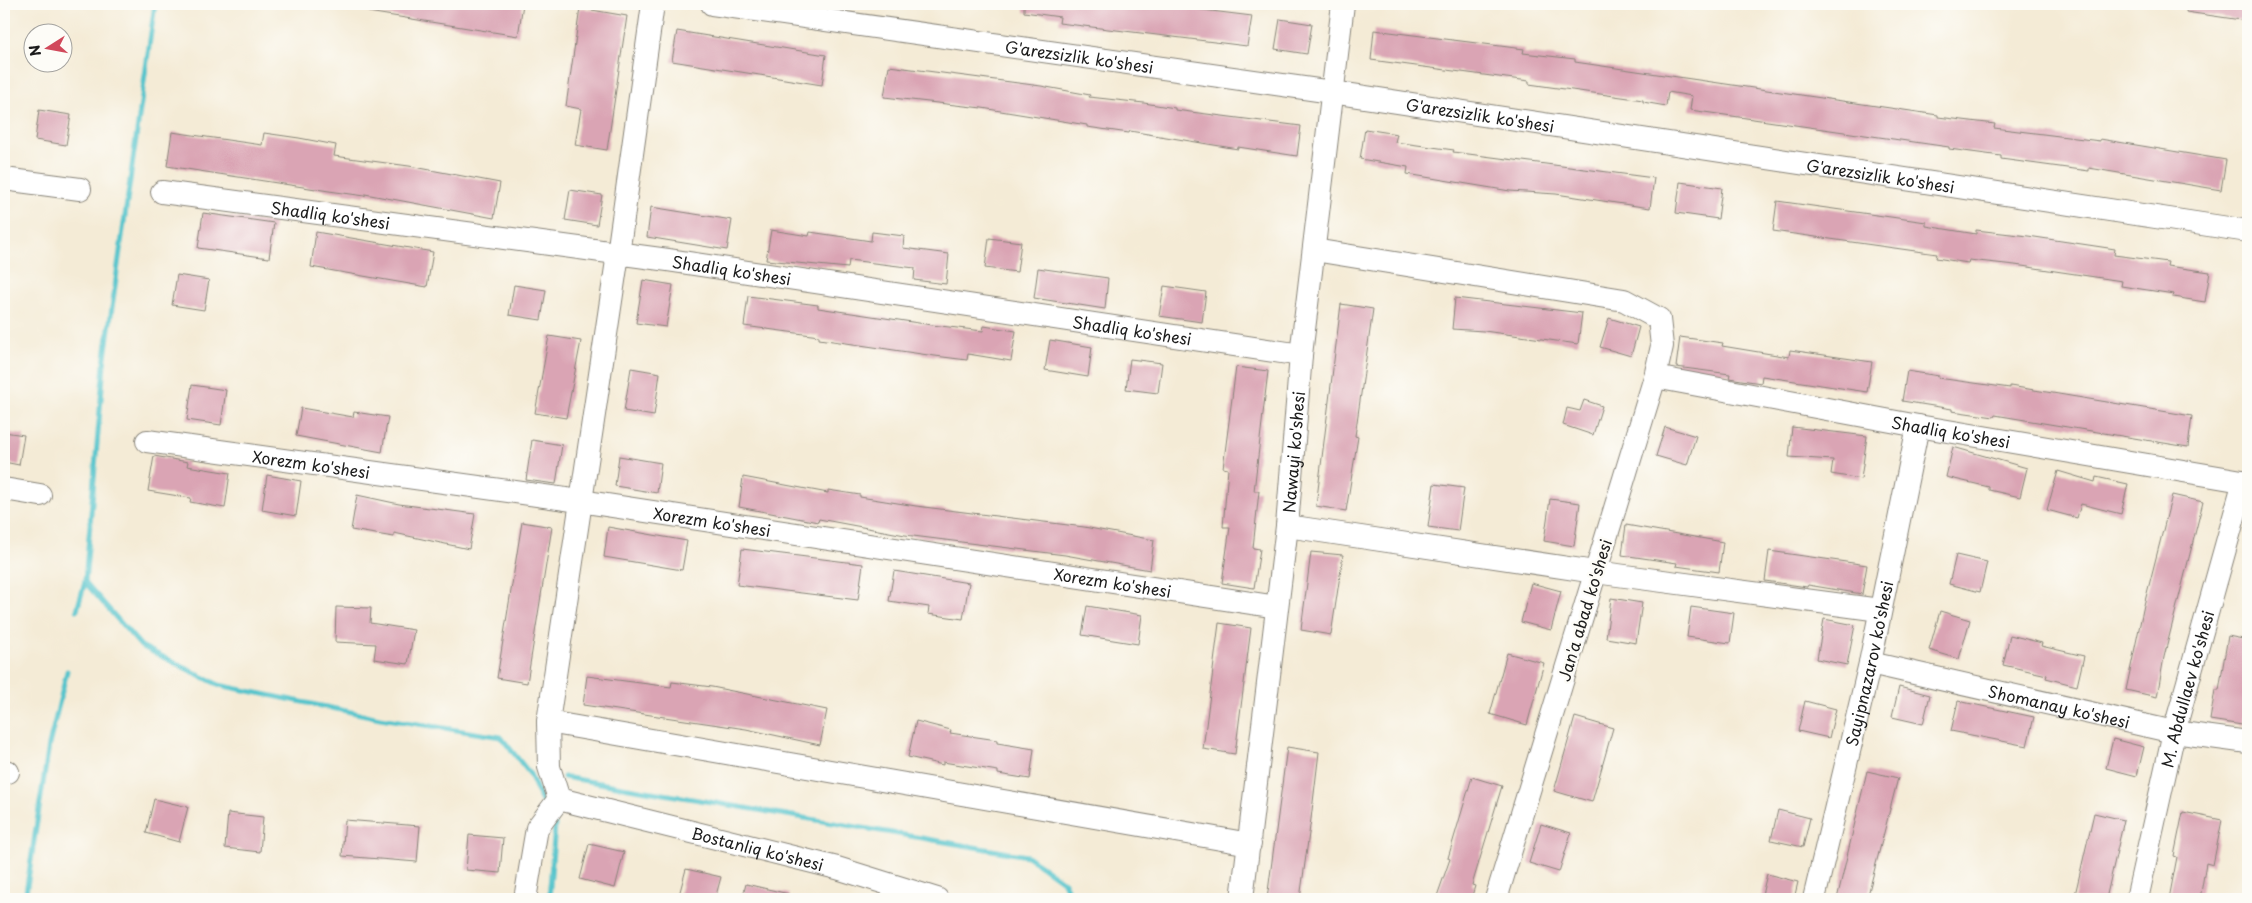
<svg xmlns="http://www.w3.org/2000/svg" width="2252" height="903" font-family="'Playpen Sans',sans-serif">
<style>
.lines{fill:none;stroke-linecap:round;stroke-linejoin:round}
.stream{stroke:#58c5cc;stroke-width:5}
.building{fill:#daa4b4}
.minor-casing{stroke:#888479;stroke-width:24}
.minor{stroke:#fff;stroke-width:22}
.labels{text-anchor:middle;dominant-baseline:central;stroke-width:5;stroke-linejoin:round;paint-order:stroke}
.street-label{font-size:16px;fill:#1c1c1c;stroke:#fdfcf7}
</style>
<rect width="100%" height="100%" fill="#fdfcf7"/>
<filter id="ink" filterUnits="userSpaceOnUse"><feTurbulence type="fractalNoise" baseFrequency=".02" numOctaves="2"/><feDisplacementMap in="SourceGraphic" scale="10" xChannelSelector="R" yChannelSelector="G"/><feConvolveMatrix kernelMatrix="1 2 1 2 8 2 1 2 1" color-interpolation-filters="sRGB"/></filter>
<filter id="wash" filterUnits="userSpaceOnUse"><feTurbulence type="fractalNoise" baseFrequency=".0096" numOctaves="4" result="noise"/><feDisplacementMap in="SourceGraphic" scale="20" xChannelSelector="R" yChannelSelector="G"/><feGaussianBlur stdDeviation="1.12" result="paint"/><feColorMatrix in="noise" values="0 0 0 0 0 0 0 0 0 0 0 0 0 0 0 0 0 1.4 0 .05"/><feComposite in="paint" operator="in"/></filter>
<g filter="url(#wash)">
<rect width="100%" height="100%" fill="#f4ebd6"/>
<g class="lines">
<!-- stream -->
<g class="stream">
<path d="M85 582 141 646 219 685 380 718 501 737 530 774 543 804"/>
<path d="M77 610 85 582 104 364 155 4"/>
<path d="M564 777 1027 856 1064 882 1072 899"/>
<path d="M25 899 49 745 67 671"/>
<path d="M549 899 555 825"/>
</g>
</g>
<g id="blocks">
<!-- building -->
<g class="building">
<path d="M368 4H523L518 36 368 12Z"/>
<path d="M1024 4H1154L1252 16 1247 46 1059 23 1060 17 1024 12Z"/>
<path d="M2187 4H2248V21L2186 12Z"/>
<path d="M580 8 627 16 607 150 575 145 581 109 566 106Z"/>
<path d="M1280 19 1312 24 1307 54 1275 49Z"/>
<path d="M1374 30 1524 49 1523 53 1575 59V62L1938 115V117L1995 124 1994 128 2100 141V139L2226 160 2221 190 2089 168V171L2001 159V156L1949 149V147L1690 110 1692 96 1668 92 1666 106 1643 102V100L1529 84V81L1371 60Z"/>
<path d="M677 31 826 55 822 85 672 61Z"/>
<path d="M889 66 1041 86 1090 95 1089 97 1144 103 1175 108V110L1301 126 1297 156 1238 147V149L1130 131 1129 133 1087 127V125L982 108 884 97Z"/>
<path d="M39 110 71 115 66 145 35 140Z"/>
<path d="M1365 129 1397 134 1395 142 1454 150 1453 152 1654 178 1650 208 1556 194 1510 191 1407 174 1408 167 1360 159Z"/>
<path d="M172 132 262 145 264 133 299 138 336 145 334 156 409 166 500 183 494 218 365 194V196L329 191 167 166Z"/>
<path d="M1680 182 1722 188 1718 219 1676 213Z"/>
<path d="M570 190 602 195 597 225 565 220Z"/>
<path d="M1777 201 1926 222V226L1976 234V230L2028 236 2115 249 2114 255 2168 262 2167 266 2210 272 2205 302 2173 297 2174 294 2121 286 2122 281 2015 265 1969 260 1968 263 1936 258 1937 254 1773 231Z"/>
<path d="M651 207 732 220 727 250 647 237Z"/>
<path d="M203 213 274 223 269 258 198 248Z"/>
<path d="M771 230 809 236 810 232 871 241 872 232 904 236 903 248 949 254 946 284 914 280 915 268 849 260 848 268 766 260Z"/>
<path d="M316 232 433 252 427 287 311 267Z"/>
<path d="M989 238 1021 242 1017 272 985 268Z"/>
<path d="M1038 268 1108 278 1105 309 1034 298Z"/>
<path d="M177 275 209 280 204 310 172 305Z"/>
<path d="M643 280 673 285 666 327 636 323Z"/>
<path d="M514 285 546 290 541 320 509 315Z"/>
<path d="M1164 286 1206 292 1202 322 1159 316Z"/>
<path d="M748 296 818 305V308L932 325 983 331 984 326 1016 331 1011 361 968 354 967 360 935 356 819 339V336L744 326Z"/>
<path d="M1455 298 1582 313 1578 344 1484 331 1452 329Z"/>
<path d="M1341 304 1373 309 1355 436 1358 437 1346 511 1316 506Z"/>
<path d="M1609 318 1639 327 1631 356 1600 347Z"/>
<path d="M549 336 581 341 566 418 535 413Z"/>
<path d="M1680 337 1723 343 1722 346 1789 357 1790 350 1872 362 1867 392 1762 376 1761 383 1729 378 1730 374 1676 367Z"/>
<path d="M1050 340 1092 347 1088 377 1045 370Z"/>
<path d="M1130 359 1162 363 1158 393 1126 389Z"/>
<path d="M1236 367 1268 371 1254 491H1259L1253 548 1260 549 1254 588 1222 583 1230 527H1223L1228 469 1223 468Z"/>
<path d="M631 368 660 373 654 416 624 411Z"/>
<path d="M1907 371 1939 376 1938 378 2010 388V386L2192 416 2188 447 1995 415 1994 417 1952 411V409L1902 401Z"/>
<path d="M192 385 226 390 221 425 187 420Z"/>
<path d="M1584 400 1602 406 1593 435 1563 425 1567 408 1580 411Z"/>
<path d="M301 408 353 417 354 412 388 417 382 452 296 436Z"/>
<path d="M1665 427 1696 436 1687 465 1656 456Z"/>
<path d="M1792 427 1867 436 1861 479 1831 474 1833 460 1789 457Z"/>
<path d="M4 432 24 435 19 465 4 462Z"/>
<path d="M532 440 562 445 556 484 526 480Z"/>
<path d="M1953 447 2027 468 2020 497 1989 490V487L1946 477Z"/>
<path d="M154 456 188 462 187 466 230 473 225 508 190 502 191 498 148 491Z"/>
<path d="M619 456 661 463 657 493 615 486Z"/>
<path d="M2058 471 2095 482 2096 477 2128 484 2121 514 2081 504 2077 518 2047 510Z"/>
<path d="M267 475 301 481 296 516 262 510Z"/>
<path d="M743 477 828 493V490L860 495V497L916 506 1084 527 1154 540 1150 570 1065 555 905 535 819 519 818 522 739 507Z"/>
<path d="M1434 484 1464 488 1458 531 1428 527Z"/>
<path d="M357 495 399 504 475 514 469 549 394 533V537L351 530Z"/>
<path d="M2172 495 2203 502 2164 657 2157 697 2126 690 2144 605Z"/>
<path d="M1550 499 1580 503 1574 546 1544 541Z"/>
<path d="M522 522 552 527 527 683 497 678Z"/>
<path d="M1626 525 1723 542 1719 572 1676 566 1677 563 1622 555Z"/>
<path d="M608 527 687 541 682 570 604 557Z"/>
<path d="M742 549 863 564 858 600 737 585Z"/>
<path d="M1769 551 1867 565 1862 594 1808 585 1807 587 1765 581Z"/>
<path d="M1311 552 1343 555 1331 635 1301 630Z"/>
<path d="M1956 555 1987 562 1980 592 1949 584Z"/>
<path d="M894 571 969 583 963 619 928 614 929 607 889 601Z"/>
<path d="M1531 583 1561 591 1551 630 1521 622Z"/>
<path d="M1611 598 1642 603 1636 643 1606 638Z"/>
<path d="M1087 606 1142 615 1138 644 1082 635Z"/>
<path d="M336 607 371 608 370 623 414 630 408 664 374 659 376 644 335 642Z"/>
<path d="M1691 607 1734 613 1730 643 1687 637Z"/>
<path d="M1940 611 1970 620 1959 659 1929 650Z"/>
<path d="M1824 619 1855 625 1847 665 1817 659Z"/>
<path d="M1219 623 1251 628 1235 754 1203 749Z"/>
<path d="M2010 635 2042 643 2041 646 2084 656 2077 686 2046 678 2047 675 2003 665Z"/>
<path d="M2228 636 2248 640V686L2242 725 2210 720 2215 690H2219Z"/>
<path d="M1507 653 1544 663 1527 725 1490 714Z"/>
<path d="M587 676 671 687 672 682 712 687 827 710 820 745 746 729 583 705Z"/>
<path d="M1899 687 1930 695 1923 724 1892 717Z"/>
<path d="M1805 701 1836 709 1829 738 1798 731Z"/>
<path d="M1958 701 2034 717 2027 746 1951 731Z"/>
<path d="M1575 717 1613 728 1592 802 1554 791Z"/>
<path d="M916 721 951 730 950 733 997 740V743L1034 749 1030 779 998 774V771L943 762V765L908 757Z"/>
<path d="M2113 739 2144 747 2137 776 2106 768Z"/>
<path d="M1287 747 1319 752 1311 819 1300 899H1267Z"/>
<path d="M1867 771 1898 778 1867 899H1837Z"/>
<path d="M1472 777 1502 786 1472 885 1475 886 1471 899H1436L1450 859 1448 858Z"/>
<path d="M154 799 188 807 179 842 146 833Z"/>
<path d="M1778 810 1810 818 1803 847 1771 840Z"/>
<path d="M2183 812 2222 820 2213 865 2206 863 2200 899H2169L2177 857 2174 856Z"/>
<path d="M228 813 263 817 260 852 225 848Z"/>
<path d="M2094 813 2124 820 2111 877 2106 899H2074Z"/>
<path d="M345 820 420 826 417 862 342 856Z"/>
<path d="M1541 824 1571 833 1559 872 1529 863Z"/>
<path d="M469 835 503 838 500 873 466 870Z"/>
<path d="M589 844 624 852 615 888 580 879Z"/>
<path d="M686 869 721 877 715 899H678Z"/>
<path d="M1767 874 1798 882 1794 899H1761Z"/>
<path d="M746 884 789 894V899H742Z"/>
</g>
</g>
</g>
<g filter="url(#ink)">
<use href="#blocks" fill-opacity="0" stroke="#888479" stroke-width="1"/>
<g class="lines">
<defs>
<g id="minor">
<path id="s1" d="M653 4 618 254 548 722 549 767 559 799 837 868 937 899"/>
<path id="s2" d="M712 4 1332 92 2248 231"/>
<path d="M4 179 80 189"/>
<path id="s3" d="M162 192 668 260 1301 355"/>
<path d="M1314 250 1624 300 1659 319 1662 346 1655 377 1496 899"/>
<path id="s4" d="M1655 377 1918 426 2248 482"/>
<path id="s5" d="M147 441 580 501 1277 607"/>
<path d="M4 489 40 495"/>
<path d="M1287 526 1595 572 1880 610"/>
<path id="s6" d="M1870 663 2174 732 2248 742"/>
<path d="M548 722 1250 844"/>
<path d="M4 771 8 772"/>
<path d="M525 899 537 828 559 799"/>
<path id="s7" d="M1242 899 1287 526 1301 355 1343 4"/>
<path id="s8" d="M1814 899 1870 663 1918 426"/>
<path id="s9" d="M2137 899 2174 732 2244 481"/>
</g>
</defs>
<!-- minor casing -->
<use href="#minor" class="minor-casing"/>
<!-- minor -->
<use href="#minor" class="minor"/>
</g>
</g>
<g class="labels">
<!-- street labels -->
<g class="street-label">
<text stroke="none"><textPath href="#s2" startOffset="371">G'arezsizlik ko'shesi</textPath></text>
<text stroke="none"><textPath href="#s2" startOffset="776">G'arezsizlik ko'shesi</textPath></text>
<text stroke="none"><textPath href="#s2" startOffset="1181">G'arezsizlik ko'shesi</textPath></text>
<text stroke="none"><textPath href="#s3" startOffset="170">Shadliq ko'shesi</textPath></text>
<text stroke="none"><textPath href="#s3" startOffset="575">Shadliq ko'shesi</textPath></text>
<text stroke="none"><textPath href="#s3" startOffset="980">Shadliq ko'shesi</textPath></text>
<text stroke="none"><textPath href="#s4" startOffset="301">Shadliq ko'shesi</textPath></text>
<text stroke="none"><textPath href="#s7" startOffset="450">Nawayi ko'shesi</textPath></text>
<text stroke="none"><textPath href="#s5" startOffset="166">Xorezm ko'shesi</textPath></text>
<text stroke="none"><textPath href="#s5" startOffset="571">Xorezm ko'shesi</textPath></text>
<text stroke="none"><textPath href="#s5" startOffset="976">Xorezm ko'shesi</textPath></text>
<text transform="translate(1584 610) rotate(-73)">Jan'a abad ko'shesi</text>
<text stroke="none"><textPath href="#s8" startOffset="242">Sayipnazarov ko'shesi</textPath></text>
<text stroke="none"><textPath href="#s9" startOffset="216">M. Abdullaev ko'shesi</textPath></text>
<text stroke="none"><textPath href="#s6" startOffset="194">Shomanay ko'shesi</textPath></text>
<text stroke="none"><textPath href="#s1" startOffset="1009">Bostanliq ko'shesi</textPath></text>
</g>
</g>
<!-- margin -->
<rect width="2252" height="903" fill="none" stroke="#fdfcf7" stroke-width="20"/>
<!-- north arrow -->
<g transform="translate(48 48) rotate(259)"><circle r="24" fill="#fdfcf7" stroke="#a3a29f"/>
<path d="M0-4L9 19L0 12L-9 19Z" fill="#d1495b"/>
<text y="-8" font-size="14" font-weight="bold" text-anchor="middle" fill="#1c1c1c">N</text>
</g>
</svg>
